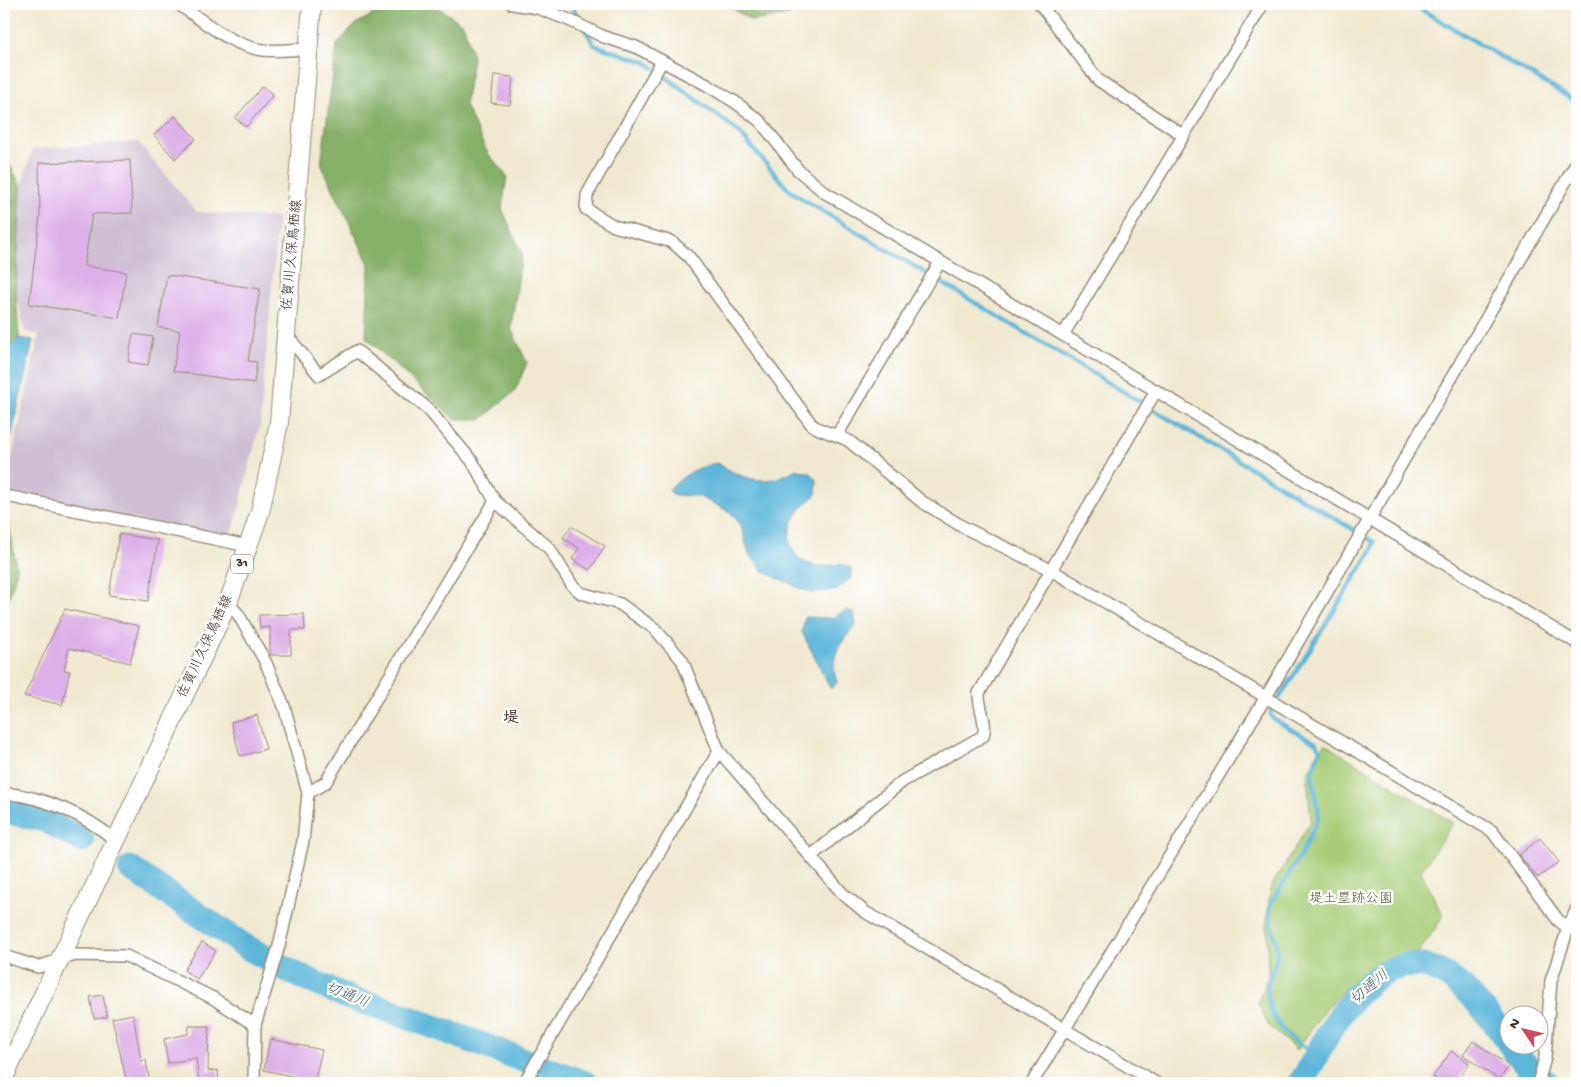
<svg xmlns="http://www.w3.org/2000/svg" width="1581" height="1087" font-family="'Gochi Hand','Klee One',sans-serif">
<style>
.industrial{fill:#cdbed2}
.green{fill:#a7cd77;stroke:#717c4a}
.forest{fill:#85b068;stroke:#606d43}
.water{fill:#5cb6d9;stroke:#4c707c}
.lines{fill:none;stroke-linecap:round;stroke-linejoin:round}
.stream{stroke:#5cb6d9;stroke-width:4.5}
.river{stroke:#5cb6d9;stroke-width:25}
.building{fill:#ddafe8}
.minor-casing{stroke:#968a77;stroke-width:14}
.primary-casing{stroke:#968a77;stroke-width:20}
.minor{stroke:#fff;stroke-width:11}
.primary{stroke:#fff;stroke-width:18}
.labels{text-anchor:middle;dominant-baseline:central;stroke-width:4.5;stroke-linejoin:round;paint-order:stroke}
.shield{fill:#fff;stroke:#766a62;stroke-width:1}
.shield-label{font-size:12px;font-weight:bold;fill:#3b2a1e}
.street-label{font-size:14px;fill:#3b2a1e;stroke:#fff}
.park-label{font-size:14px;fill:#5b5b39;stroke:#fff}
.water-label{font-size:15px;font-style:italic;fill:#486269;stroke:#fff}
.quarter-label{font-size:16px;font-weight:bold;fill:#3b2a1e;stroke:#fff}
</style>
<rect width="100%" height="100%" fill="#fff"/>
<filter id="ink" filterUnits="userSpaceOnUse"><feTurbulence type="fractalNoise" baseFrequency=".02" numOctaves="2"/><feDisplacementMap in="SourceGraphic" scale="10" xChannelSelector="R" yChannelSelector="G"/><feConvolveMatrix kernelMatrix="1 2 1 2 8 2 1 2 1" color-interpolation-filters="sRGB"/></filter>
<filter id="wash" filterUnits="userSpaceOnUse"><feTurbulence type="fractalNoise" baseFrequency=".0096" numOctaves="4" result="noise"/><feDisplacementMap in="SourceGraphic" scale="20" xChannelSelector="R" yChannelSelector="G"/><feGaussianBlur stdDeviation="1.12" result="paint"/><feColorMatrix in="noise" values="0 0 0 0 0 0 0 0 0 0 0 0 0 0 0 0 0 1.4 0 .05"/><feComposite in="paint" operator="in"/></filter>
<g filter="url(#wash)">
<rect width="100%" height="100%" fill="#f0e9d0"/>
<!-- industrial -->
<path class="industrial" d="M138 142 197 212 278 218 260 424 231 539 4 492 39 335 25 331 16 293 21 186 33 149Z"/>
<!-- green -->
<path class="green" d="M1325 744 1453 823 1421 871 1443 917 1415 958C1352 969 1331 1000 1297 1050L1268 1025 1258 1003 1268 976 1267 917 1270 889 1311 821 1307 774Z"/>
<!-- forest -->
<g class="forest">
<path d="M393 4 436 6 464 25 473 58 465 105 487 152 507 176 502 208 522 254 511 328 527 363 515 391 482 419H454L366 338 369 264 321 164 337 44 357 23Z"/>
<path d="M725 4H799L789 15 752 21Z"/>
<path d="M4 154 21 186 16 293 19 338 4 353Z"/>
<path d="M4 512 8 519 17 570 4 615Z"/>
</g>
<!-- water -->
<g class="water">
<path d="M19 338 33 340 4 470V353Z"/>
<path d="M717 463C745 480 766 488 796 469L811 473 817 481 816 495C810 501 801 507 797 514 782 536 790 562 817 566 833 568 834 560 851 568L852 577 837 590 811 593 764 572 749 554 741 525 730 512 698 496 675 495 669 491C680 476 699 466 717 463Z"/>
<path d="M847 610 854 613 856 625C838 646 829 656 837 683L831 689 802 632 805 617 831 618Z"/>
</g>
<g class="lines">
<!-- stream -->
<g class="stream">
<path d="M568 4 571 5 581 22"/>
<path d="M1412 4 1577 102"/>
<path d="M586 31 594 45 646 62 738 131 788 189 804 200 1374 542 1372 550 1270 713 1273 719 1316 743 1320 749 1313 768 1312 776 1319 816 1301 854 1271 903C1266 920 1277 935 1277 952 1278 963 1269 974 1268 985 1264 1016 1289 1045 1319 1052"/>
</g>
<!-- river -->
<g class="river">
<path d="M4 811 45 820 82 840"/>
<path d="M130 868 245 946 293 973 352 999 386 1009 585 1083"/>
<path d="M1510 1044 1533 1074 1548 1083"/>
<path d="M1300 1083C1314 1063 1323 1040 1337 1020 1402 925 1456 966 1508 1042"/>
</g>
</g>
<g id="blocks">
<!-- building -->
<g class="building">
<path d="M494 75 513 77 510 105 491 103Z"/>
<path d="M263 86 273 95 246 127 235 118Z"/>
<path d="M175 116 196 139 175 159 154 135Z"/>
<path d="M130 160 132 213 92 214 84 266 126 272 119 318 29 304 40 216 39 163Z"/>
<path d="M167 275 260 289 248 361 257 362 254 383 173 371 180 331 158 327Z"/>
<path d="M133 334 153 337 148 365 128 362Z"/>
<path d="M571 526 605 546 590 570 572 559 579 548 563 538Z"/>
<path d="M119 534 158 540 148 601 109 595Z"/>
<path d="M65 609 139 626 130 663 69 648 64 670 70 671 62 705 24 696Z"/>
<path d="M304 614 305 630H291V655H270V627L260 628 259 615Z"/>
<path d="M257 715 266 749 240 756 231 722Z"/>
<path d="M1540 838 1559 862 1538 878 1519 855Z"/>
<path d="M202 942 216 951 197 979 184 970Z"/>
<path d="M103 995 107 1017 94 1019 90 997Z"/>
<path d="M133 1014 141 1061 146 1060 150 1083H127L112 1018Z"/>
<path d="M189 1026H209L208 1071 218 1070 219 1083H199L196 1058 168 1063 164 1039 188 1034Z"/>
<path d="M270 1039 322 1050 314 1083H294L296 1077 264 1070Z"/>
<path d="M1473 1041 1509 1066 1499 1080 1463 1055Z"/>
<path d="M1451 1051 1469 1063 1456 1083H1442L1433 1077Z"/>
</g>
</g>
</g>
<g filter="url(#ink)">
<use href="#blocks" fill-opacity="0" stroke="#968a77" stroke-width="1"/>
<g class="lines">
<defs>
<g id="minor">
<path d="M178 4C204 21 231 46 263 50 278 52 295 49 310 49"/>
<path d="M512 4 538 8 569 20 604 37 636 47 707 85 735 102 761 122 798 170 824 192 1577 643"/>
<path d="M1040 4 1098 80 1183 135"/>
<path d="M662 61 587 195 586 209 614 226 672 242 689 257 812 425C824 433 837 434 849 441L921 501 963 527 1051 570 1492 831 1558 920 1568 928"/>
<path d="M286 334 319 375 357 351 428 409 472 461 495 501 549 548 572 585 581 593 620 604 655 629 682 660 719 751 843 894 865 912 1156 1083"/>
<path d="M1063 335 1263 4"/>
<path d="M837 435 940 262"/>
<path d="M11 497 248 546"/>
<path d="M228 603 238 614 265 661 284 706 308 793 303 841 279 946 255 1025 254 1083"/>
<path d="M4 793C43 797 84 814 115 840"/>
<path d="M308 793 326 782 495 501"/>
<path d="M811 856 903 781 983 736C988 723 978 707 979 693L1156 391"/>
<path d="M4 956 38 967 75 955 126 956 211 997 255 1025"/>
<path d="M524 1083 719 751"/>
<path d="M1032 1083 1266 697 1577 162"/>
<path d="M1538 1083 1545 1058 1551 981 1568 928 1577 908"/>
</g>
<path id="primary" d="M4 1078 228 603 260 512 279 423 312 4"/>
</defs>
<!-- minor casing -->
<use href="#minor" class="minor-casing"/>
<!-- primary casing -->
<use href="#primary" class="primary-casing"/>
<!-- minor -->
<use href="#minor" class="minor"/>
<!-- primary -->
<use href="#primary" class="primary"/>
</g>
</g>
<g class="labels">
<!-- shield labels -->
<rect class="shield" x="231" y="554.5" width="22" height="19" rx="4"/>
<g class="shield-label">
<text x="242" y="564">31</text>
</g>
<!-- street labels -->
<g class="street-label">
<text transform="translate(293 255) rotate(-85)">佐賀川久保鳥栖線</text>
<text transform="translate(206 647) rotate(-65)">佐賀川久保鳥栖線</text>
</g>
<!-- park labels -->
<g class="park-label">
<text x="1351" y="899">堤土塁跡公園</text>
</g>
<!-- water labels -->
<g class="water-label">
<text transform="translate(1370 988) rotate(-40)">切通川</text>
<text transform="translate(347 996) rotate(22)">切通川</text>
</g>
<!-- quarter labels -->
<g class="quarter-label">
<text x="511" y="719">堤</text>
</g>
</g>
<!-- margin -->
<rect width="1581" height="1087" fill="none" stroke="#fff" stroke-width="20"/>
<!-- north arrow -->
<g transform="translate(1524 1030) rotate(305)"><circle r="24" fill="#ffffff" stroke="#b1aaa5"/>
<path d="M0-4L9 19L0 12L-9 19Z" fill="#d1495b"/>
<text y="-8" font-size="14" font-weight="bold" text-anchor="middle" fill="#3b2a1e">N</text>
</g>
</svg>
